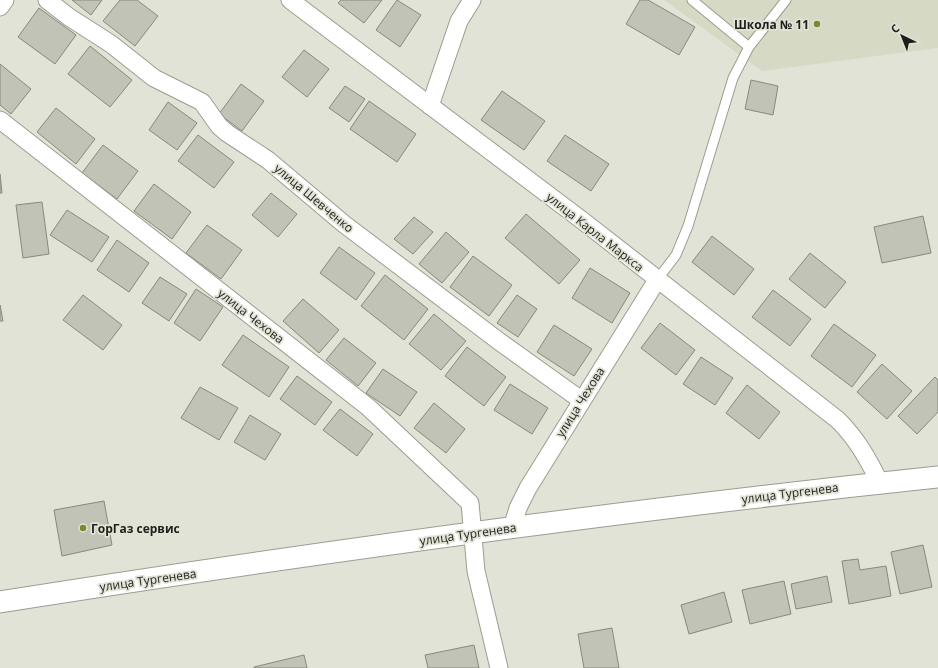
<svg xmlns="http://www.w3.org/2000/svg" width="938" height="668" font-family="'Open Sans',sans-serif">
<style>
.built{fill:#d6d9c4}
.building{fill:#c1c3b6;stroke:#88897d}
.lines{fill:none;stroke-linecap:round;stroke-linejoin:round}
.service-casing{stroke:#9b9d90;stroke-width:11}
.minor-casing{stroke:#9b9d90;stroke-width:19}
.tertiary-casing{stroke:#9b9d90;stroke-width:23}
.service{stroke:#fff;stroke-width:9}
.minor{stroke:#fff;stroke-width:17}
.tertiary{stroke:#fff;stroke-width:21}
.poi-dot{fill:#808530;stroke:#e1e3d6;stroke-width:1.5}
.labels{text-anchor:middle;dominant-baseline:central;stroke-width:3.5;stroke-linejoin:round;paint-order:stroke}
.poi-label{font-size:12px;font-weight:bold;fill:#1e1f1a;stroke:#e1e3d6;text-anchor:end}
.street-label{font-size:12px;fill:#1e1f1a;stroke:#e1e3d6}
</style>
<rect width="100%" height="100%" fill="#e1e3d6"/>
<!-- built -->
<path class="built" d="M664 0H938V48L762 71Z"/>
<!-- building -->
<g class="building">
<path d="M72 0H102L91 15Z"/>
<path d="M120 0H137L158 16 135 46 103 21Z"/>
<path d="M341 0H382L364 23 338 3Z"/>
<path d="M397 0 421 15 400 47 376 30Z"/>
<path d="M640 0H648L695 27 679 55 626 24Z"/>
<path d="M39 8 76 35 55 64 18 37Z"/>
<path d="M90 46 132 80 110 107 68 74Z"/>
<path d="M304 50 329 69 307 97 282 77Z"/>
<path d="M0 64 31 89 11 114 0 105Z"/>
<path d="M751 80 778 86 773 115 745 109Z"/>
<path d="M241 84 264 101 242 131 219 114Z"/>
<path d="M345 86 365 99 349 122 329 108Z"/>
<path d="M502 91 545 121 524 150 481 120Z"/>
<path d="M369 101 416 134 397 162 350 129Z"/>
<path d="M168 102 197 123 177 150 149 130Z"/>
<path d="M56 108 95 139 76 164 37 132Z"/>
<path d="M198 135 234 162 214 188 178 161Z"/>
<path d="M565 135 609 164 591 191 547 161Z"/>
<path d="M103 145 138 171 117 199 82 173Z"/>
<path d="M0 174 2 193H0Z"/>
<path d="M154 184 191 212 172 239 134 211Z"/>
<path d="M271 193 297 214 278 237 252 215Z"/>
<path d="M42 202 49 254 23 258 16 205Z"/>
<path d="M67 210 109 237 92 262 50 235Z"/>
<path d="M526 214 580 260 559 284 505 238Z"/>
<path d="M923 216 931 253 882 263 874 227Z"/>
<path d="M414 217 433 232 413 254 394 239Z"/>
<path d="M207 225 242 250 221 279 186 253Z"/>
<path d="M446 232 469 252 442 283 419 264Z"/>
<path d="M712 236 754 269 734 295 692 262Z"/>
<path d="M117 240 149 263 129 292 97 270Z"/>
<path d="M339 247 375 273 356 300 320 273Z"/>
<path d="M810 253 846 282 825 308 789 279Z"/>
<path d="M473 256 512 285 489 316 450 287Z"/>
<path d="M590 268 630 293 612 323 572 298Z"/>
<path d="M385 275 428 309 404 340 361 306Z"/>
<path d="M160 277 187 294 169 321 142 303Z"/>
<path d="M196 289 223 307 200 341 174 323Z"/>
<path d="M773 290 811 319 790 346 752 317Z"/>
<path d="M83 295 122 325 103 350 63 320Z"/>
<path d="M517 295 537 309 518 337 497 323Z"/>
<path d="M303 299 339 330 319 353 283 321Z"/>
<path d="M0 305 3 321H0Z"/>
<path d="M434 314 466 341 441 370 409 344Z"/>
<path d="M660 323 695 350 676 375 641 348Z"/>
<path d="M834 324 876 355 852 387 811 356Z"/>
<path d="M554 325 592 349 574 376 537 352Z"/>
<path d="M243 335 289 367 269 397 222 365Z"/>
<path d="M344 338 376 363 358 386 326 360Z"/>
<path d="M467 347 506 377 484 406 445 376Z"/>
<path d="M701 357 733 378 715 405 683 384Z"/>
<path d="M882 364 912 391 887 419 857 392Z"/>
<path d="M383 369 417 392 400 416 366 393Z"/>
<path d="M297 376 332 402 315 425 280 399Z"/>
<path d="M935 377 938 380V412L917 434 898 416Z"/>
<path d="M510 384 548 408 532 434 494 410Z"/>
<path d="M747 385 780 412 759 439 726 413Z"/>
<path d="M200 387 238 408 219 440 181 418Z"/>
<path d="M434 403 465 429 446 453 414 428Z"/>
<path d="M340 409 373 434 357 456 323 430Z"/>
<path d="M250 415 281 434 265 460 234 442Z"/>
<path d="M104 501 112 545 62 556 54 510Z"/>
<path d="M923 545 932 587 900 594 891 552Z"/>
<path d="M858 559 860 570 886 566 891 596 849 604 842 561Z"/>
<path d="M827 576 832 602 796 609 791 584Z"/>
<path d="M784 581 791 614 750 624 742 590Z"/>
<path d="M724 592 732 622 689 634 681 605Z"/>
<path d="M612 628 619 668H584L578 634Z"/>
<path d="M474 645 479 668H428L425 655Z"/>
<path d="M304 655 307 668H254V667Z"/>
</g>
<g class="lines">
<defs>
<g id="service">
<path d="M692 0 749 47 786 0"/>
<path d="M657 280 676 255 688 226 733 78 749 47"/>
</g>
<g id="minor">
<path d="M47 0 69 17 111 44 154 78 202 102 219 126 227 133 268 160 344 224 500 342 581 400"/>
<path d="M290 0 583 221 838 420C857 439 868 459 880 483"/>
<path d="M0 7 5 0"/>
<path d="M430 106 459 21 472 0"/>
<path d="M0 120 368 407 470 503 476 571 499 668"/>
<path d="M512 528 518 508 528 488 657 280"/>
</g>
<path id="tertiary" d="M0 602C311 553 624 510 938 477"/>
</defs>
<!-- service casing -->
<use href="#service" class="service-casing"/>
<!-- minor casing -->
<use href="#minor" class="minor-casing"/>
<!-- tertiary casing -->
<use href="#tertiary" class="tertiary-casing"/>
<!-- service -->
<use href="#service" class="service"/>
<!-- minor -->
<use href="#minor" class="minor"/>
<!-- tertiary -->
<use href="#tertiary" class="tertiary"/>
</g>
<!-- markers -->
<g class="poi-dot">
<circle cx="817" cy="24" r="4"/>
<circle cx="83" cy="528" r="4"/>
</g>
<g class="labels">
<!-- poi labels -->
<g class="poi-label">
<text x="809" y="24">Школа № 11</text>
<text x="91" y="528" text-anchor="start">ГорГаз сервис</text>
</g>
<!-- street labels -->
<g class="street-label">
<text transform="translate(314 198) rotate(40)">улица Шевченко</text>
<text transform="translate(595 232) rotate(38)">улица Карла Маркса</text>
<text transform="translate(251 316) rotate(38)">улица Чехова</text>
<text transform="translate(580 402) rotate(-58)">улица Чехова</text>
<text transform="translate(790 493) rotate(-7)">улица Тургенева</text>
<text transform="translate(468 534) rotate(-8)">улица Тургенева</text>
<text transform="translate(148 580) rotate(-8)">улица Тургенева</text>
</g>
</g>
<!-- north arrow -->
<g transform="translate(902 36) rotate(317)" stroke="#e1e3d6" stroke-width="3" paint-order="stroke">
<path d="M0-3L7 15L0 10L-7 15Z" fill="#1e1f1a"/>
<text y="-6" font-size="11" font-weight="bold" text-anchor="middle" fill="#1e1f1a">С</text>
</g>
</svg>
